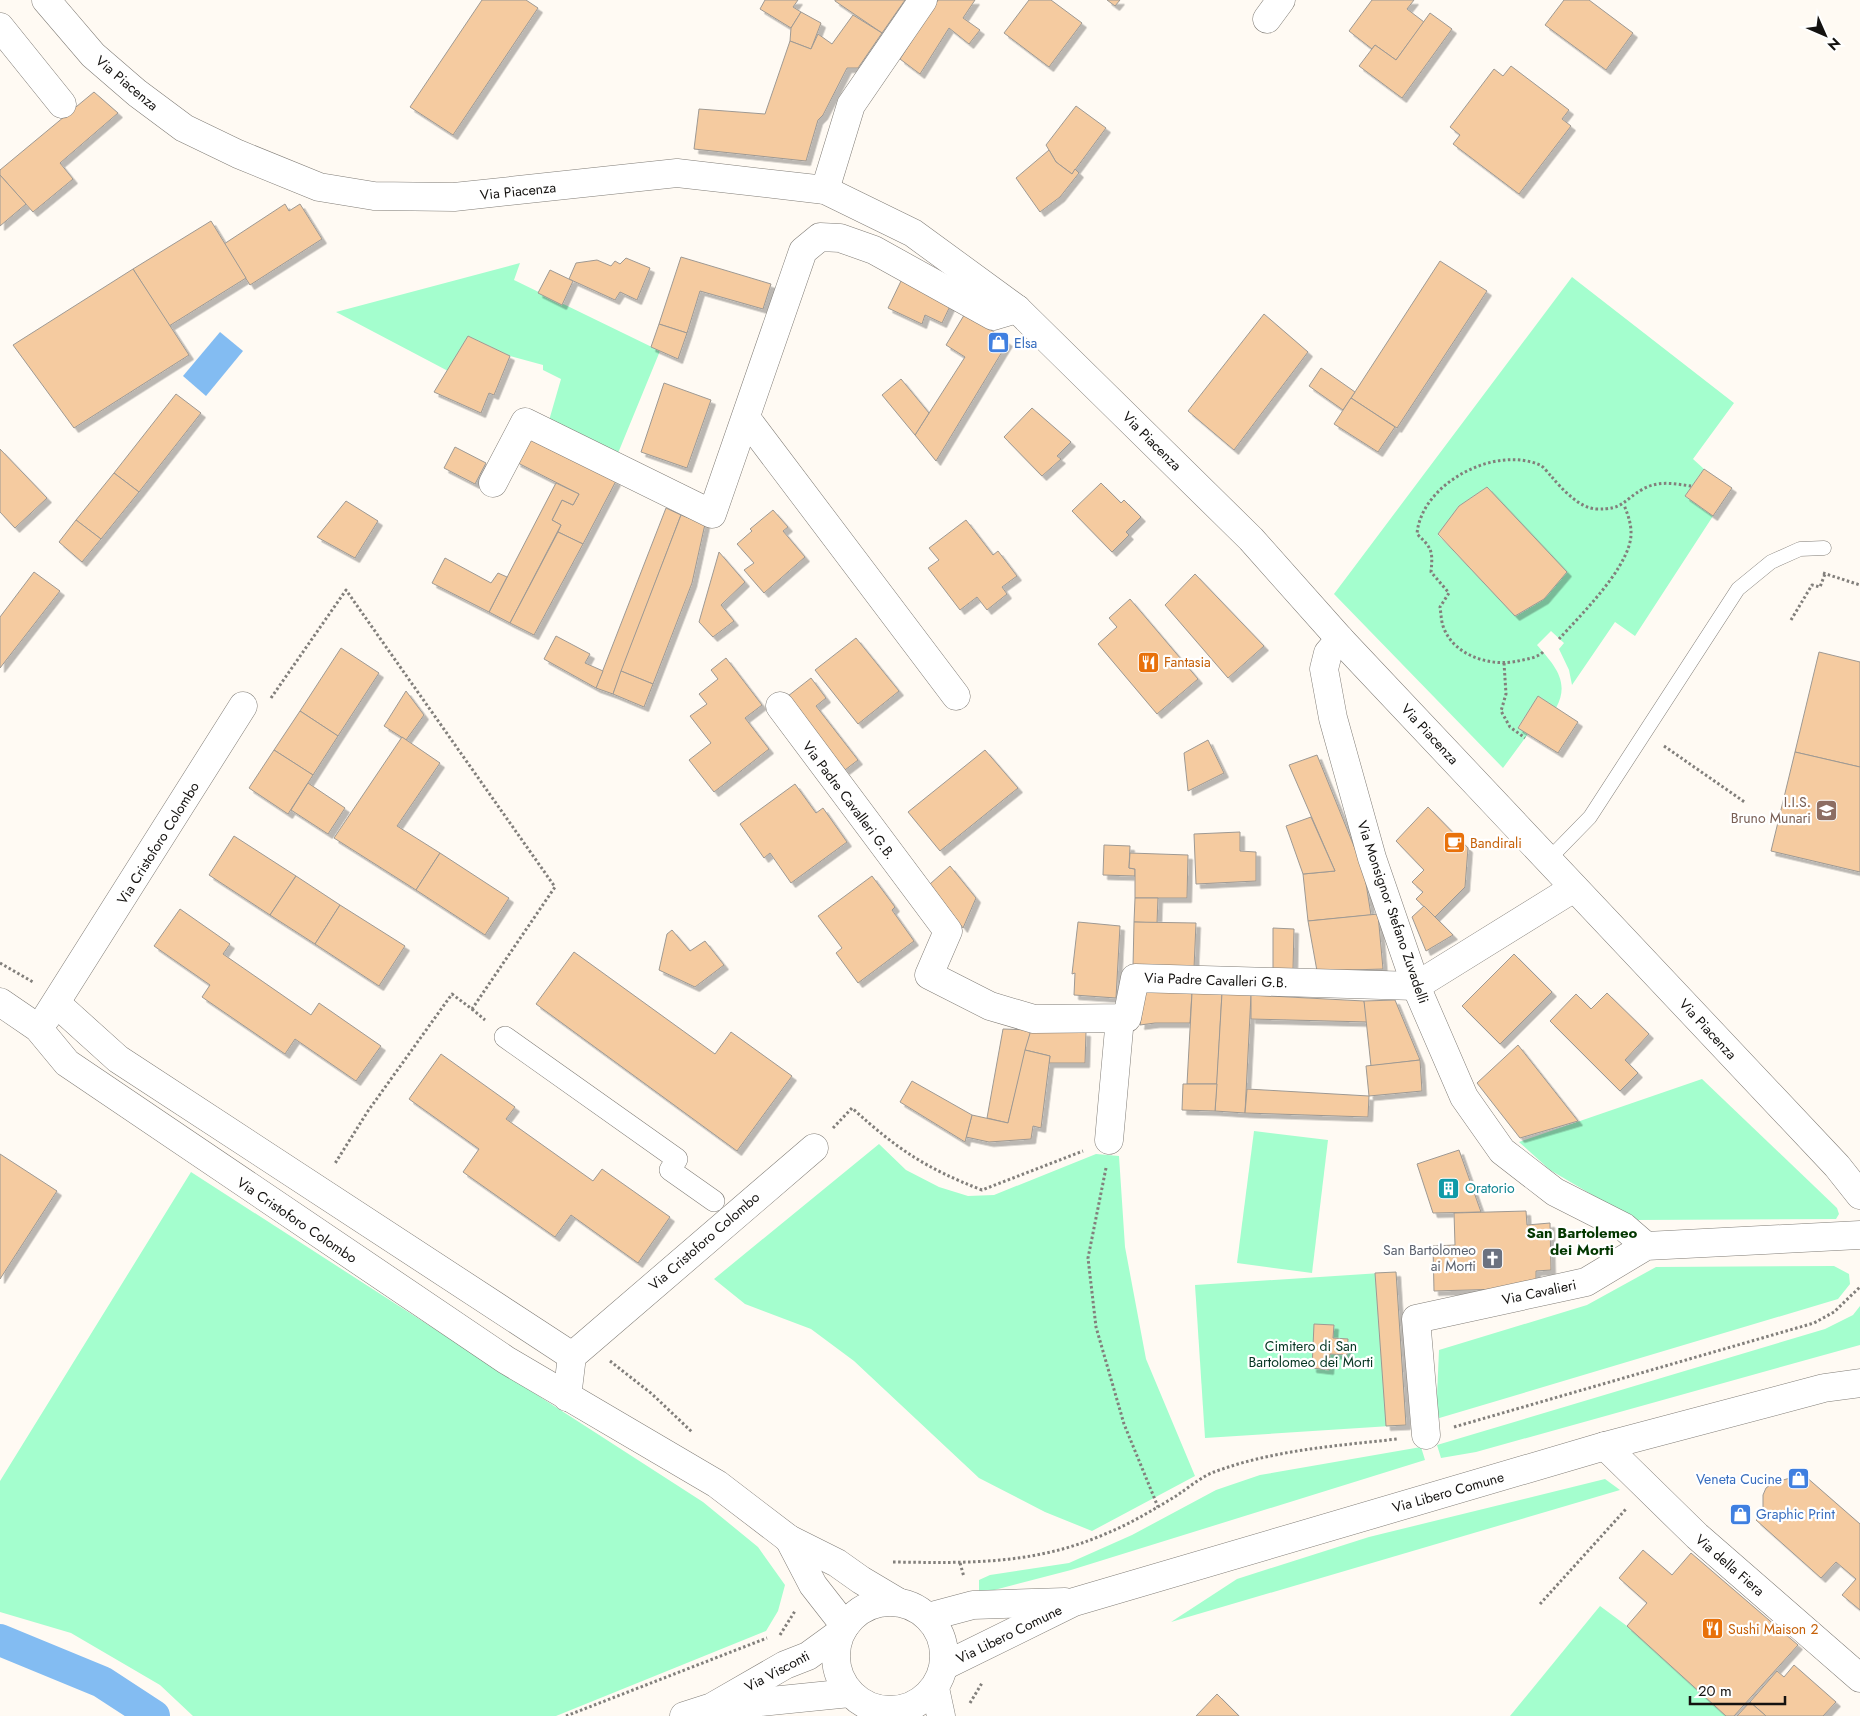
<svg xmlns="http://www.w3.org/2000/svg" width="1860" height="1716" font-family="Jost,sans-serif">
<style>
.green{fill:#a4fece;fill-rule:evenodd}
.water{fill:#83bcf2}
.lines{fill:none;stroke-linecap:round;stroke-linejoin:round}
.canal{stroke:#83bcf2;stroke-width:32}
.building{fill:#f5cba0;stroke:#9e9993;filter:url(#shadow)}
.service-casing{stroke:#817d77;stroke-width:15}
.pedestrian-casing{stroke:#817d77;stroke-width:22}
.minor-casing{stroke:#817d77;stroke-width:29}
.tertiary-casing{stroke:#817d77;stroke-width:29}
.secondary-casing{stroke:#817d77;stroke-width:29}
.path{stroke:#827f7b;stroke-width:3;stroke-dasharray:2.5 2.5;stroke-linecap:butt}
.service{stroke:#fff;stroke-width:14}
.pedestrian{stroke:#fff;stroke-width:21}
.minor{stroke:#fff;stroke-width:28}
.tertiary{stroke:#fff;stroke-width:28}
.secondary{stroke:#fff;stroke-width:28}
.labels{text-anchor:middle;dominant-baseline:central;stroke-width:4.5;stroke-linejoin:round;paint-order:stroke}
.street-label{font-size:14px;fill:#141210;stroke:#fff}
.shop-label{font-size:14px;fill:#366cbe;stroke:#fff;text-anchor:start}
.food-label{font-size:14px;fill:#c56008;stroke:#fff;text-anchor:start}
.education-label{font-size:14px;fill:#785e54;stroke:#fff;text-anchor:end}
.culture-label{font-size:14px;fill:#0d838f;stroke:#fff;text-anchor:start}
.worship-label{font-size:14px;fill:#5b616d;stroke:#fff;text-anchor:end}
.park-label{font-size:14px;fill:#043320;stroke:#fff}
.neighbourhood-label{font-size:15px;font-weight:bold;fill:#033700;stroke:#fff}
</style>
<defs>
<filter id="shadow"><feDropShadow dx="4.5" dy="4.5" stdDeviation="0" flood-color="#0004"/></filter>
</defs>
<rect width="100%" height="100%" fill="#fffaf3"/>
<!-- green -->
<g class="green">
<path d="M520 263 514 280 660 351 616 458 548 424 561 379 543 370V365L510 356 468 336 448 371 336 312Z"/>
<path d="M1572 277 1734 403 1693 459 1704 469 1685 496 1713 516 1635 636 1615 622 1572 685 1569 670 1559 649 1564 643 1551 631 1537 645C1553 664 1571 681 1556 708L1538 697 1518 727 1528 734 1503 768 1334 594ZM1487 487 1566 572 1544 599 1516 616 1438 535 1459 506Z"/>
<path d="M1702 1079 1837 1208 1839 1214 1836 1219 1635 1220 1550 1170 1519 1142Z"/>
<path d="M1254 1131 1328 1140 1312 1273 1237 1263Z"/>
<path d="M879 1144 906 1170 939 1187 968 1196 994 1195 1096 1154 1119 1156 1125 1247 1146 1359 1195 1476 1092 1531 1045 1512 979 1478 854 1361 811 1329 745 1304 714 1279Z"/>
<path d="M191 1172 703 1502 758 1547 785 1585 778 1611 766 1631 556 1716H193L160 1685 71 1633 0 1612V1481Z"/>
<path d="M1834 1266 1849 1274 1850 1284 1838 1299 1436 1419 1439 1350 1587 1305 1656 1267Z"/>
<path d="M1396 1272 1406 1425 1205 1438 1195 1285Z"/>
<path d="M1860 1306V1345L1476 1452 1441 1458 1437 1445 1825 1329 1853 1315Z"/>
<path d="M1421 1447 1425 1460 1071 1570 979 1594V1580L990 1575 1069 1563 1132 1535 1216 1490 1260 1475Z"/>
<path d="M1605 1479 1620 1490 1171 1622 1237 1579 1369 1537Z"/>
<path d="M1600 1606 1627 1626 1726 1716H1510Z"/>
</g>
<!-- water -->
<path class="water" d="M220 332 243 351 206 396 183 376Z"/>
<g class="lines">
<!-- canal -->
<path class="canal" d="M0 1640 102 1682 154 1716"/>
</g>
<!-- building -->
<g class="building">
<path d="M482 0H526L538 8 453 135 410 107Z"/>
<path d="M765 0H798L793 7 801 12 791 28 760 9Z"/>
<path d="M905 0 882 33 835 1V0Z"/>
<path d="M938 0H975L963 18 980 30 969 44 949 28 920 74 900 59Z"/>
<path d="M1029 0H1051L1082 23 1049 67 1004 33Z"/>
<path d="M1107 0H1120L1115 6Z"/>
<path d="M1372 0H1414L1407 9 1424 22 1396 60 1375 45 1372 49 1349 31Z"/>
<path d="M1564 0H1589L1633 33 1606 70 1545 25Z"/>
<path d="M801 12 821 23 811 49 790 41 791 28Z"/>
<path d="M1430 13 1452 29 1402 98 1359 66 1375 45 1396 60Z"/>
<path d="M853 15 882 33 858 68H847L823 115 818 120 806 161 694 149 699 109 765 114 790 41 811 49 818 34 832 44Z"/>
<path d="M1511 66 1569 110 1562 119 1571 126 1519 194 1453 144 1460 135 1450 127 1494 69 1503 76Z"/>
<path d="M94 92 118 113 60 163 73 179 33 212 0 175V170Z"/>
<path d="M1076 106 1106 128 1072 174 1056 162 1046 145Z"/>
<path d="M1049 150 1056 162 1072 174 1075 169 1079 173 1060 197 1040 212 1016 178Z"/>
<path d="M0 175 26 204 0 226Z"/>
<path d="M285 204 289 211 300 204 322 239 250 285 224 244Z"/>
<path d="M211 221 246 278 169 326 133 269Z"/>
<path d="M681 257 771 284 763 309 700 291 687 333 659 324Z"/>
<path d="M626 258 650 268 637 300 620 292 615 300 569 279 576 263 597 260 611 266 615 261 620 264Z"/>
<path d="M1440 261 1487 291 1397 428 1351 398Z"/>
<path d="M133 269 189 355 74 428 13 345Z"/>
<path d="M550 270 573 281 562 305 538 293Z"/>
<path d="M902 279 951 304 942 323 925 315 922 324 888 308Z"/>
<path d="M966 312 1008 342 936 461 915 435 965 357 946 345Z"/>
<path d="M1264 314 1308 352 1234 450 1188 411Z"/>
<path d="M659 324 687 333 678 359 651 347Z"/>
<path d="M468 336 510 356 494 395 489 393 481 413 434 392Z"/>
<path d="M1321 368 1355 392 1343 410 1309 386Z"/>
<path d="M901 379 929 413 915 435 882 395Z"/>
<path d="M664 383 711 400 687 468 641 452Z"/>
<path d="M176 394 201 413 139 492 114 473Z"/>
<path d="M1351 398 1395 427 1378 452 1334 424Z"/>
<path d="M1032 408 1071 442 1057 456 1061 459 1042 476 1004 437Z"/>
<path d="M529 437 616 481 583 544 558 532 561 525 552 520 562 500 573 505 579 494 516 462Z"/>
<path d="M455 447 486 463 475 484 444 468Z"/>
<path d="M0 449 47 498 15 528 0 512Z"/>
<path d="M1704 469 1732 488 1713 516 1685 496Z"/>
<path d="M114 473 139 492 101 539 76 520Z"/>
<path d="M556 483 579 494 573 505 562 500 552 520 561 525 510 623 489 612Z"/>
<path d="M1101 483 1121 503 1124 500 1141 517 1126 532 1129 535 1112 552 1072 511Z"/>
<path d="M1487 487 1567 572 1544 599 1515 616 1438 534 1459 506Z"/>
<path d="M346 501 378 521 355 558 317 537Z"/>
<path d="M666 508 681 515 613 694 596 688Z"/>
<path d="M773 510 788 527 783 531 805 557 764 593 744 570 754 563 737 544 752 531 750 529Z"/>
<path d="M681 515 705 524 692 583 653 684 621 671Z"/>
<path d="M76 520 101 539 82 562 59 542Z"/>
<path d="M966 520 993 555 998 551 1017 576 1002 587 1007 594 987 610 977 597 960 610 928 568 939 560 929 548Z"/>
<path d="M558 532 583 544 534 635 510 623Z"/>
<path d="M719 552 745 582 721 605 734 621 713 637 699 622Z"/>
<path d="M445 558 491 583 498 573 507 577 489 612 432 583Z"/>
<path d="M34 572 60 591 0 668V617Z"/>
<path d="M1195 574 1264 646 1228 678 1165 605Z"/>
<path d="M1130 599 1198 679 1157 714 1098 644 1117 627 1109 618Z"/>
<path d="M556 636 590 654 585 663 603 671 596 688 544 659Z"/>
<path d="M856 638 899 691 858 724 815 670Z"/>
<path d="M341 648 379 673 338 736 300 711Z"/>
<path d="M1819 652 1860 662V767L1795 752Z"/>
<path d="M726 658 762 705 745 718 769 749 714 792 689 760 711 743 690 716 707 704 699 694 718 679 711 670Z"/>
<path d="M621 671 653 684 644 707 613 694Z"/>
<path d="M811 678 826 698 816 706 858 760 845 770 788 696Z"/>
<path d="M406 691 424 715 406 740 384 726Z"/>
<path d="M1538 696 1578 722 1558 753 1518 728Z"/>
<path d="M300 711 338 736 313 775 274 750Z"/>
<path d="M402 737 440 763 397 826 440 853 416 890 334 838Z"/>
<path d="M1208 740 1224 773 1188 791 1184 753Z"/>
<path d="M274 750 313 775 288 814 249 788Z"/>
<path d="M985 750 1018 788 940 851 908 812Z"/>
<path d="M1795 752 1860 767V872L1771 851Z"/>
<path d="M1317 755 1364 871 1371 915 1308 921 1303 874 1335 871 1289 765Z"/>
<path d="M308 783 345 808 328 834 291 810Z"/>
<path d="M795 784 816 813 823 808 847 842 791 883 770 853 764 858 740 824Z"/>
<path d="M1428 807 1468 848 1465 887 1435 917 1416 899 1423 892 1412 882 1424 870 1396 841Z"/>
<path d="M1311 817 1335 871 1303 874 1286 826Z"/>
<path d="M1240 832V851L1256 852V881L1196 884 1194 834Z"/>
<path d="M234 836 296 876 270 915 209 875Z"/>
<path d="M1104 845 1130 846 1129 868 1135 869V876L1103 875Z"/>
<path d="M440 853 509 898 485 935 416 890Z"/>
<path d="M1130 853 1188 855 1187 898H1135V869L1129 868Z"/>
<path d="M950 866 976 898 963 928 930 884Z"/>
<path d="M296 876 340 905 315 944 270 915Z"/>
<path d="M872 876 895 907 892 910 914 941 858 983 836 953 842 948 818 916Z"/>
<path d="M1135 898H1158L1157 923 1134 922Z"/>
<path d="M340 905 405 946 379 986 315 944Z"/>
<path d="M1424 906 1453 935 1426 951 1412 917Z"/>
<path d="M180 909 230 944 223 954 311 1015 319 1003 381 1046 356 1081 295 1039 285 1054 202 997 210 985 154 946Z"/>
<path d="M1378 914 1383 969 1317 971 1308 921Z"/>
<path d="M1078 922 1120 926 1116 998 1074 995 1075 973 1072 974Z"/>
<path d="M1134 922 1196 923 1194 968 1133 966Z"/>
<path d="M1273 928 1294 929 1293 969H1273Z"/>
<path d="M672 930 690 951 705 941 724 965 695 987 659 970 667 934Z"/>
<path d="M574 952 715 1054 731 1032 792 1076 737 1151 536 1004Z"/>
<path d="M1514 954 1552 992 1500 1044 1462 1006Z"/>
<path d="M1145 990 1192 993 1190 1023H1155L1140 1025Z"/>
<path d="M1192 993H1222L1217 1084H1187Z"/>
<path d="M1222 993 1251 995 1245 1113 1215 1111Z"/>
<path d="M1607 993 1649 1034 1625 1060 1638 1073 1620 1091 1550 1021 1576 994 1591 1009Z"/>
<path d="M1251 995 1364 1001 1368 1022 1251 1019Z"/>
<path d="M1395 1000 1420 1060 1371 1066 1364 1001Z"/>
<path d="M1003 1029 1031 1030 1008 1123 987 1118Z"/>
<path d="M1031 1030 1086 1032 1085 1063H1049L1050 1056 1025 1050Z"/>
<path d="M1518 1045 1578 1121 1520 1138 1477 1083Z"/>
<path d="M1025 1050 1050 1056 1041 1128 1033 1126 1031 1139 989 1142 966 1137 972 1115 1008 1123Z"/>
<path d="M441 1054 515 1107 506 1119 593 1181 602 1169 670 1217 638 1263 571 1215 555 1237 463 1172 479 1149 409 1099Z"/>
<path d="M1420 1060 1422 1091 1369 1096 1366 1066Z"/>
<path d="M912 1081 972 1115 965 1142 900 1102Z"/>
<path d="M1183 1084H1217L1215 1111 1182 1110Z"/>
<path d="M1247 1089 1369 1096 1368 1117 1245 1113Z"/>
<path d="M1459 1150 1481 1212 1433 1213 1417 1164Z"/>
<path d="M0 1154 57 1191 0 1279Z"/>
<path d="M1526 1211 1527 1225 1550 1223 1551 1270 1536 1271V1288L1434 1291 1433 1246 1455 1245 1454 1213Z"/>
<path d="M1396 1272 1406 1425 1386 1426 1375 1273Z"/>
<path d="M1314 1324 1334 1325 1333 1338 1348 1339 1347 1355 1330 1354 1329 1370 1312 1368Z"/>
<path d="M1797 1469 1860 1524V1610L1842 1595 1856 1579 1836 1562 1821 1578 1756 1520 1763 1513V1495L1766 1488 1773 1483 1790 1478Z"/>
<path d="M1643 1550 1672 1575 1691 1553 1798 1645 1734 1716H1726L1627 1626 1647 1603 1619 1578Z"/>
<path d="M1794 1665 1836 1702 1823 1716H1766L1750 1702 1777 1671 1784 1677Z"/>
<path d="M1217 1694 1239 1716H1196Z"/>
<path d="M1750 1702 1766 1716H1737Z"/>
</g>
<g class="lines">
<defs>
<path id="service" d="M1549 859 1590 817 1738 589 1771 562 1800 549 1824 548"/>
<path id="pedestrian" d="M505 1037 677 1159 670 1170 714 1201"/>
<g id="minor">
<path d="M1267 19 1281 0"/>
<path d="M0 27 62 104"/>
<path d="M825 190 851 105 923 0"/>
<path d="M746 418 956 696"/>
<path d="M493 483 525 422 712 514 803 251 820 237 840 238 874 250 993 316 1017 309"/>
<path d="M1340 639 1328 653 1324 669 1333 718 1372 858 1416 986 1464 1097 1502 1151 1555 1192 1624 1227 1646 1246"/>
<path d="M780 706 948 931 929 975 990 1006 1034 1019 1127 1018 1135 978 1416 986 1574 888"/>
<path d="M0 1002 38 1028 67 1063 506 1360 717 1484 789 1539 837 1563 861 1580 898 1602"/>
<path d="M57 1004 118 1059 572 1356"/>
<path d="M46 1018 243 706"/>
<path d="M1109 1140 1120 1018"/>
<path d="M567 1397 572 1356 814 1148"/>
<path d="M1426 1435 1416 1319 1586 1282 1646 1246 1860 1235"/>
<path d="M1605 1446 1697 1536 1860 1678"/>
<path d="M789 1539 813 1585 845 1626"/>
</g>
<g id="tertiary">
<path d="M935 1688 941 1716"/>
<path d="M877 1709 882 1716"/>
</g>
<g id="secondary">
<path d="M46 0 93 55 137 93 184 128 238 154 319 187 374 196 454 197 677 173 825 190 913 233 1017 309 1251 539 1340 639 1837 1166 1860 1195"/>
<circle cx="890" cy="1656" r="54"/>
<path d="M928 1617 973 1605 1065 1602"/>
<path d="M944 1666 1074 1602 1605 1446 1824 1388 1860 1383"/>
<path d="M721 1706 850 1693"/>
<path d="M684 1716 712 1707 785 1665 808 1656 841 1632"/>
</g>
</defs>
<!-- service casing -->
<use href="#service" class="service-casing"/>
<!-- pedestrian casing -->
<use href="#pedestrian" class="pedestrian-casing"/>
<!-- minor casing -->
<use href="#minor" class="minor-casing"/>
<!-- tertiary casing -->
<use href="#tertiary" class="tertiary-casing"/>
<!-- secondary casing -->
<use href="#secondary" class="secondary-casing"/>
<!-- path -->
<g class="path">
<path d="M1823 573 1860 585"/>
<path d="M1791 620 1812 585 1820 587 1825 574"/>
<path d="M1559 639C1581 615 1623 573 1630 542 1633 529 1629 517 1624 505"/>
<path d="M1543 652C1537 658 1527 659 1518 661 1491 667 1453 656 1443 626 1441 620 1441 613 1440 607L1449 593 1431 572C1433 551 1432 548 1417 534 1421 484 1494 445 1540 465 1544 467 1548 473 1551 476 1561 488 1579 508 1596 509 1624 510 1623 500 1643 489 1659 480 1675 484 1691 486"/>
<path d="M1504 663 1506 694 1501 711 1510 727 1525 738"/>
<path d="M271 698 346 590 555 887 472 1009 452 994 368 1111 334 1165"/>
<path d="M1664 746 1746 803"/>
<path d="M0 963 33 982"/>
<path d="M472 1009 485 1020"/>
<path d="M833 1128 852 1108C897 1149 925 1168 982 1190L1083 1151"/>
<path d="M1106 1168 1088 1258 1096 1327 1124 1424 1158 1507"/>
<path d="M610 1361 652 1394 692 1432"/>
<path d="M1454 1427 1814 1323 1834 1312 1860 1287"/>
<path d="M893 1562C968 1563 1034 1565 1105 1534 1130 1524 1153 1510 1176 1496 1188 1488 1201 1477 1214 1472 1273 1450 1335 1446 1397 1439"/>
<path d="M960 1563 964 1577"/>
<path d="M1540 1604 1626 1509"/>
<path d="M780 1635 795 1611"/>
<path d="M970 1703 982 1683"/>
<path d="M566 1716 767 1638"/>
</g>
<!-- service -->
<use href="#service" class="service"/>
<!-- pedestrian -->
<use href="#pedestrian" class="pedestrian"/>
<!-- minor -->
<use href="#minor" class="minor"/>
<!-- tertiary -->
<use href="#tertiary" class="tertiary"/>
<!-- secondary -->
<use href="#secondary" class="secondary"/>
</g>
<!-- icons -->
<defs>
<symbol id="shop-square" viewBox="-11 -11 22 22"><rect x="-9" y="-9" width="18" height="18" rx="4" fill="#3f7fe0" stroke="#fff"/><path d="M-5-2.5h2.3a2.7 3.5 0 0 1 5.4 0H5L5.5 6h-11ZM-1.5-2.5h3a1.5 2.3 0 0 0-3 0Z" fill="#fff"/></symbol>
<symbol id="restaurant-square" viewBox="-11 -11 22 22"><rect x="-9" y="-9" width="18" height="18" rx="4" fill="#e8710a" stroke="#fff"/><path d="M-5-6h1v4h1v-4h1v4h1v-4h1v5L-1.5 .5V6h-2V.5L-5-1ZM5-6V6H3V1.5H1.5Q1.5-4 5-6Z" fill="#fff"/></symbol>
<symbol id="school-square" viewBox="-11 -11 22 22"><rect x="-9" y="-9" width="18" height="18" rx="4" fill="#8d6e63" stroke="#fff"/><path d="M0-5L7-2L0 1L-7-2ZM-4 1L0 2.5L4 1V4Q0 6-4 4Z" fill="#fff"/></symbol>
<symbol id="cafe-square" viewBox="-11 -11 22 22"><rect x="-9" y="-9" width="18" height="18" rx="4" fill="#e8710a" stroke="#fff"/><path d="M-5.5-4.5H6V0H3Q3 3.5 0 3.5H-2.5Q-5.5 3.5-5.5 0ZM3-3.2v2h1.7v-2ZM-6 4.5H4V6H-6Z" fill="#fff"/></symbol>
<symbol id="building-square" viewBox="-11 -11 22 22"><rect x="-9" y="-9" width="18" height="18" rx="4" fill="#0f9aa8" stroke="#fff"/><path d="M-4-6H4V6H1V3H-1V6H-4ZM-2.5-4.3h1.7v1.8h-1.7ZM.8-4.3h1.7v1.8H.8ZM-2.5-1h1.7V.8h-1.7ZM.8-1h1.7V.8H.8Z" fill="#fff"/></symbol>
<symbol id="church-square" viewBox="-11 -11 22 22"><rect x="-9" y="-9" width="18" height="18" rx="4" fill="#6b7280" stroke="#fff"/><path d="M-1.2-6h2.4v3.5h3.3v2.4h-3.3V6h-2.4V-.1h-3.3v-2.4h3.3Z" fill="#fff"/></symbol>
</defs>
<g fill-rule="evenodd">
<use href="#shop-square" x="986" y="330" width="25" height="25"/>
<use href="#restaurant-square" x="1136" y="650" width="25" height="25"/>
<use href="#school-square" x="1814" y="798" width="25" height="25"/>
<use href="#cafe-square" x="1442" y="830" width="25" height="25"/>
<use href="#building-square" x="1436" y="1176" width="25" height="25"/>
<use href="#church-square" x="1480" y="1246" width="25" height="25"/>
<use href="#shop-square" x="1786" y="1466" width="25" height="25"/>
<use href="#shop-square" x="1728" y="1502" width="25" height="25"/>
<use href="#restaurant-square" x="1700" y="1616" width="25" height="25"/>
</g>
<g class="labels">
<!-- street labels -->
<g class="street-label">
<text transform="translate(127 83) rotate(40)">Via Piacenza</text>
<text transform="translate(518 191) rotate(-6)">Via Piacenza</text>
<text transform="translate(1152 441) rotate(45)">Via Piacenza</text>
<text transform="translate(1430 734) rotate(47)">Via Piacenza</text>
<text transform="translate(849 800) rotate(53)">Via Padre Cavalleri G.B.</text>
<text transform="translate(158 843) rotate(-58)">Via Cristoforo Colombo</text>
<text transform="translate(1393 912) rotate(71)">Via Monsignor Stefano Zuvadelli</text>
<text transform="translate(1216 980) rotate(2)">Via Padre Cavalleri G.B.</text>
<text transform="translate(1708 1029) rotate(47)">Via Piacenza</text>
<text transform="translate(297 1220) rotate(34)">Via Cristoforo Colombo</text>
<text transform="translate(704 1241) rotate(-41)">Via Cristoforo Colombo</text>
<text transform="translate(1539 1292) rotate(-12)">Via Cavalieri</text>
<text transform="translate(1448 1492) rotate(-16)">Via Libero Comune</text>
<text transform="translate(1730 1565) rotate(41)">Via della Fiera</text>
<text transform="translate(1009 1634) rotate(-26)">Via Libero Comune</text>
<text transform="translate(777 1671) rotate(-28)">Via Visconti</text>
</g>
<!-- shop labels -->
<g class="shop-label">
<text x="1014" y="343">Elsa</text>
<text x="1782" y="1479" text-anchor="end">Veneta Cucine</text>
<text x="1756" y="1514">Graphic Print</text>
</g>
<!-- food labels -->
<g class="food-label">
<text x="1164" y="662">Fantasia</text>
<text x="1470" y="843">Bandirali</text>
<text x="1728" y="1629">Sushi Maison 2</text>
</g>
<!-- education labels -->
<g class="education-label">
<text x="1811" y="802">I.I.S.<tspan x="1811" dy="16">Bruno Munari</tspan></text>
</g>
<!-- culture labels -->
<g class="culture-label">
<text x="1465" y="1188">Oratorio</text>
</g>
<!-- worship labels -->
<g class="worship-label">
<text x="1476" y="1250">San Bartolomeo<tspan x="1476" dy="16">ai Morti</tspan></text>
</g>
<!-- park labels -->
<g class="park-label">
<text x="1311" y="1346">Cimitero di San<tspan x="1311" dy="16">Bartolomeo dei Morti</tspan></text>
</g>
<!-- neighbourhood labels -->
<g class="neighbourhood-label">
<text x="1582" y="1233">San Bartolemeo<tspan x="1582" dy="17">dei Morti</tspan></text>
</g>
</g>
<!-- north arrow -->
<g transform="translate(1825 35) rotate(135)" stroke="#ffffff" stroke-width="4" paint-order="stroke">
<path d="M0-4L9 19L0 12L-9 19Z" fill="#141210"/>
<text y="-8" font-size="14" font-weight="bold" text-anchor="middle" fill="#141210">N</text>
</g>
<!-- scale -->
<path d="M1690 1696v8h95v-8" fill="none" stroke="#141210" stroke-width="2.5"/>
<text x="1698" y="1696" font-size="15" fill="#141210" stroke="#ffffff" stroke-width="4" paint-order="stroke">20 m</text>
</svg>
